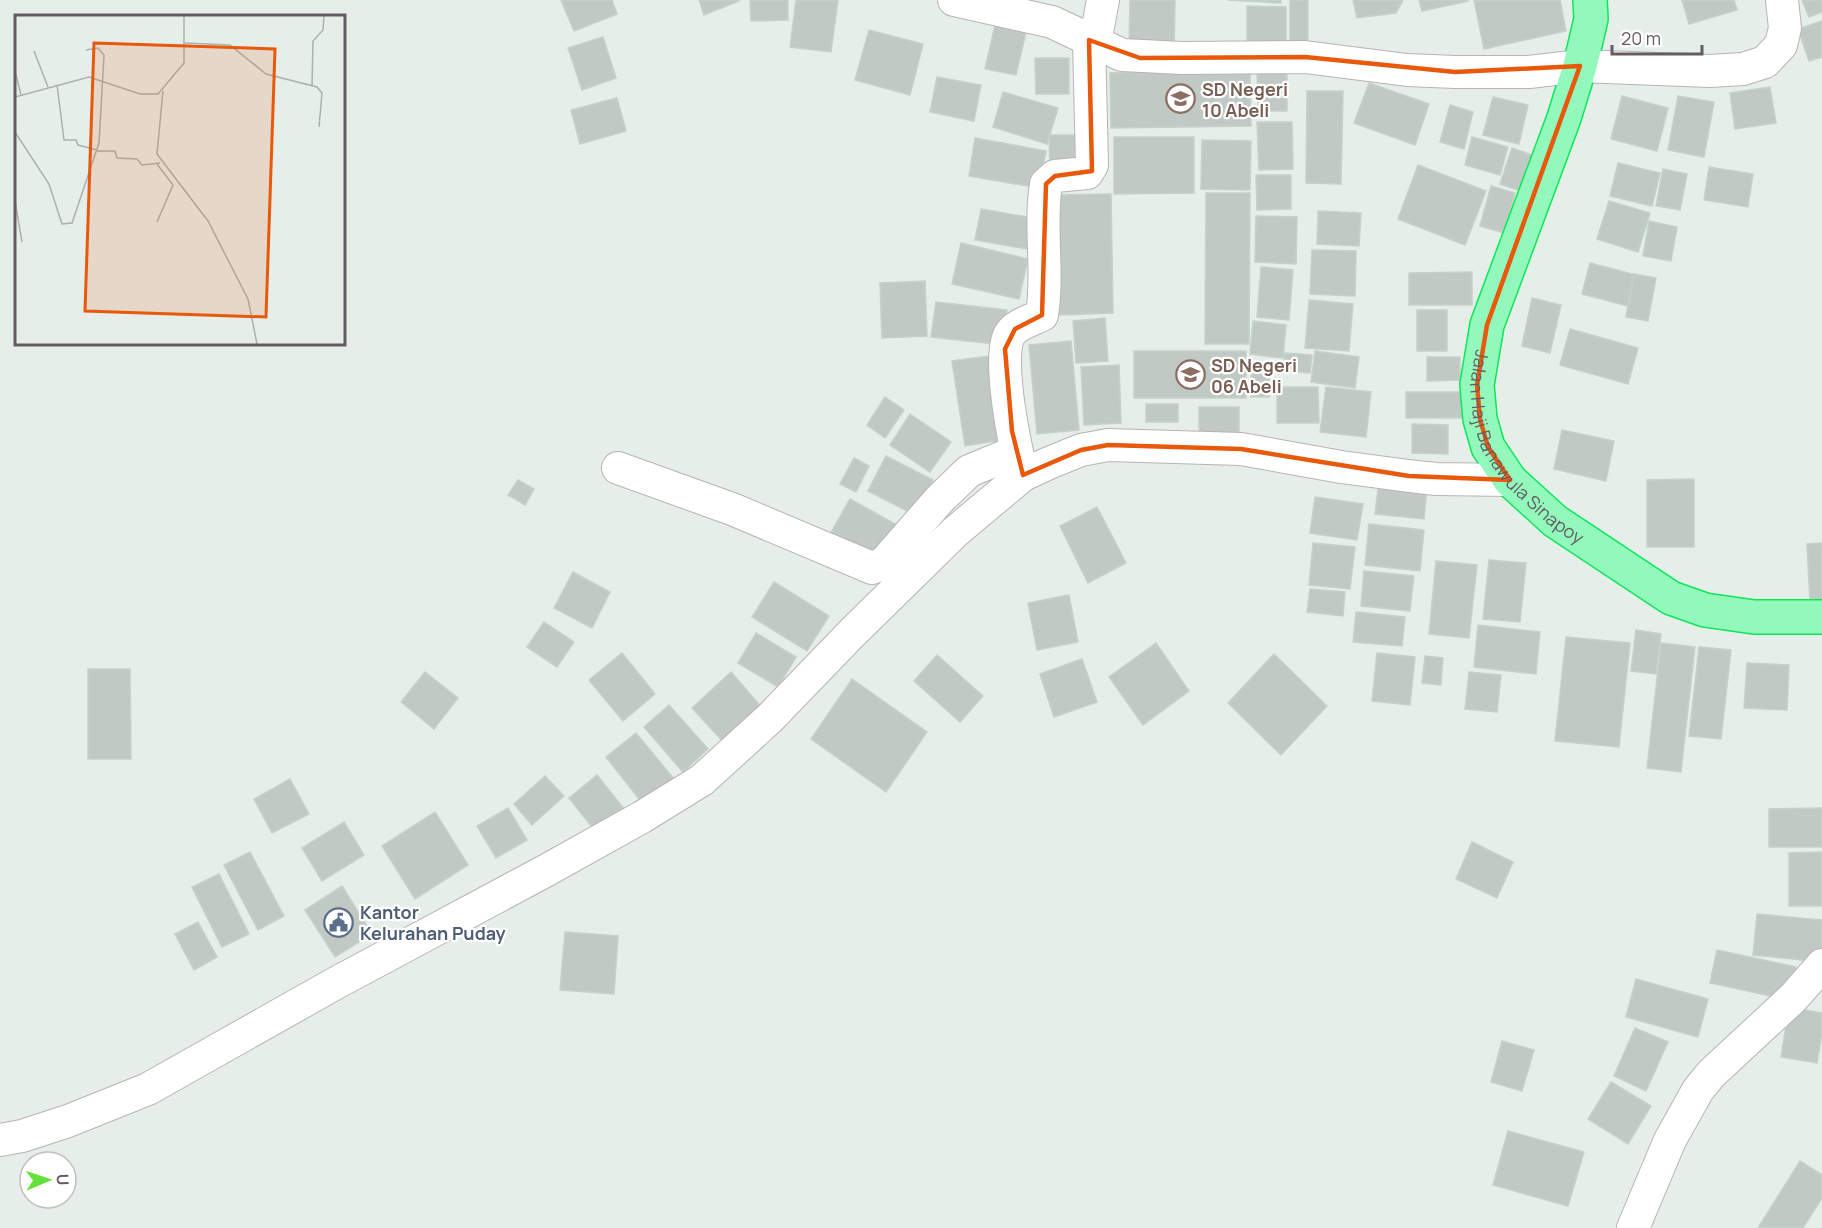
<svg xmlns="http://www.w3.org/2000/svg" width="1822" height="1228" font-family="Manrope,sans-serif">
<style>
.building{fill:#c1c9c5;stroke:#c3d3c9;stroke-width:1.5}
.lines{fill:none;stroke-linecap:round;stroke-linejoin:round}
.minor-casing{stroke:#b9b2b7;stroke-width:34}
.highway-casing{stroke:#0ce758;stroke-width:36}
.minor{stroke:#fff;stroke-width:32}
.highway{stroke:#92f8bc;stroke-width:33}
.marked{fill:none;stroke:#e8590c;stroke-width:4.5;stroke-linejoin:round}
.labels{text-anchor:middle;dominant-baseline:central;stroke-width:4.5;stroke-linejoin:round;paint-order:stroke}
.education-label{font-size:18px;font-weight:bold;fill:#785e54;stroke:#fff;text-anchor:start}
.street-label{font-size:18px;fill:#645c63;stroke:#fff}
.service-label{font-size:18px;font-weight:bold;fill:#4e5e75;stroke:#fff;text-anchor:start}
.inset-road{fill:none;stroke:#adb0af;stroke-width:1.5}
.view{fill:#e8590c;fill-opacity:0.15;stroke:#e8590c;stroke-width:3}
.inset-edge{fill:none;stroke:#645c63;stroke-width:3}
</style>
<rect width="100%" height="100%" fill="#e5eee9"/>
<!-- building -->
<g class="building">
<path d="M561 0H612L617 14 574 31Z"/>
<path d="M699 0H738L739 1 704 15Z"/>
<path d="M750 0H788V20L751 21Z"/>
<path d="M796 0H838L831 52 790 47Z"/>
<path d="M1130 0H1175L1174 54 1129 53Z"/>
<path d="M1228 0H1281V3Z"/>
<rect x="1290" y="0" width="18" height="44"/>
<path d="M1353 0H1403L1396 13 1357 18Z"/>
<path d="M1419 0H1467L1468 1 1422 11Z"/>
<path d="M1474 0H1560L1566 31 1484 49Z"/>
<path d="M1682 0H1734L1737 10 1689 24Z"/>
<path d="M1802 0H1822V12L1809 17Z"/>
<path d="M1247 6 1286 7V49L1247 47Z"/>
<path d="M996 21 1027 28 1016 75 985 69Z"/>
<path d="M1822 21V57L1809 61 1798 29Z"/>
<path d="M869 30 923 44 910 95 855 80Z"/>
<path d="M603 37 616 78 582 90 568 48Z"/>
<path d="M1035 58H1069V94H1036Z"/>
<path d="M1250 70 1251 126 1111 128 1110 73Z"/>
<path d="M1257 70H1287V111H1258Z"/>
<path d="M937 77 981 85 974 121 930 112Z"/>
<path d="M1369 83 1429 104 1415 145 1354 123Z"/>
<path d="M1770 87 1776 123 1735 129 1730 93Z"/>
<path d="M1307 91H1343L1341 184 1306 183Z"/>
<path d="M1003 92 1058 108 1047 144 993 127Z"/>
<path d="M1622 96 1668 108 1657 151 1611 139Z"/>
<path d="M1678 96 1714 102 1704 157 1668 150Z"/>
<path d="M1493 97 1528 105 1519 144 1483 135Z"/>
<path d="M617 98 626 131 580 144 571 110Z"/>
<path d="M1450 105 1473 112 1464 149 1440 142Z"/>
<path d="M1257 122H1292L1293 169 1259 170Z"/>
<path d="M1049 135H1086V169L1050 168Z"/>
<path d="M1114 137H1194V193L1114 194Z"/>
<path d="M1472 137 1508 147 1500 175 1465 165Z"/>
<path d="M975 138 1046 151 1039 188 969 176Z"/>
<path d="M1202 140 1251 141 1250 190 1201 189Z"/>
<path d="M1512 148 1532 155 1521 191 1500 184Z"/>
<path d="M1618 163 1660 173 1652 206 1610 196Z"/>
<path d="M1418 165 1486 191 1465 245 1398 219Z"/>
<path d="M1709 167 1753 174 1748 207 1704 200Z"/>
<path d="M1663 169 1687 174 1680 210 1656 206Z"/>
<path d="M1256 175H1291V209L1257 210Z"/>
<path d="M1491 186 1515 193 1505 233 1480 226Z"/>
<path d="M1206 193H1250L1249 344H1205Z"/>
<path d="M1111 194 1113 313 1058 315 1055 195Z"/>
<path d="M1609 201 1650 213 1638 252 1597 239Z"/>
<path d="M981 209 1033 218 1027 249 975 240Z"/>
<path d="M1318 211 1361 213 1359 246 1317 244Z"/>
<path d="M1256 216 1297 217 1296 264 1255 262Z"/>
<path d="M1649 221 1677 227 1671 261 1643 256Z"/>
<path d="M961 243 1028 259 1019 299 952 284Z"/>
<path d="M1312 250 1356 251 1355 296 1310 294Z"/>
<path d="M1590 263 1636 275 1628 306 1582 294Z"/>
<path d="M1261 267 1293 270 1289 320 1257 317Z"/>
<path d="M1472 272V305H1409V273Z"/>
<path d="M1634 274 1656 278 1648 321 1626 317Z"/>
<path d="M925 281 927 336 882 338 880 283Z"/>
<path d="M1532 298 1561 305 1550 353 1522 346Z"/>
<path d="M1309 300 1353 304 1349 351 1305 348Z"/>
<path d="M936 302 1007 310 1003 345 931 337Z"/>
<rect x="1417" y="310" width="30" height="41"/>
<path d="M1105 318 1108 361 1076 363 1073 321Z"/>
<path d="M1253 321 1286 325 1283 358 1250 354Z"/>
<path d="M1570 329 1638 348 1628 384 1560 365Z"/>
<path d="M1071 341 1079 430 1037 434 1029 345Z"/>
<rect x="1134" y="351" width="112" height="47"/>
<path d="M1315 351 1359 357 1355 388 1311 382Z"/>
<path d="M1285 353 1312 355 1310 373 1283 371Z"/>
<path d="M996 355 1009 439 965 446 952 361Z"/>
<path d="M1427 357H1460V380L1427 381Z"/>
<rect x="1251" y="363" width="18" height="34"/>
<path d="M1119 365 1121 423 1084 425 1081 367Z"/>
<path d="M1277 387H1318L1319 423H1277Z"/>
<path d="M1326 387 1371 392 1366 437 1320 432Z"/>
<rect x="1406" y="392" width="63" height="26"/>
<path d="M885 397 904 410 885 438 867 425Z"/>
<rect x="1146" y="404" width="32" height="18"/>
<rect x="1199" y="407" width="40" height="26"/>
<path d="M910 414 951 442 930 472 890 445Z"/>
<path d="M1412 424 1448 425V454L1412 453Z"/>
<path d="M1562 430 1614 441 1606 481 1554 469Z"/>
<path d="M886 456 933 480 915 515 868 491Z"/>
<path d="M854 458 869 466 856 492 840 484Z"/>
<path d="M1694 479V547H1647V480Z"/>
<path d="M518 480 534 489 525 505 508 495Z"/>
<path d="M1379 481 1427 486 1424 519 1375 514Z"/>
<path d="M1315 497 1363 504 1357 540 1310 533Z"/>
<path d="M850 499 897 525 876 563 829 536Z"/>
<path d="M1097 507 1126 563 1088 583 1060 526Z"/>
<path d="M1369 524 1424 530 1420 571 1365 565Z"/>
<path d="M1313 543 1355 547 1350 589 1309 585Z"/>
<path d="M1822 543V601H1810L1807 544Z"/>
<path d="M1489 560 1526 563 1520 622 1483 619Z"/>
<path d="M1436 561 1477 565 1469 638 1429 634Z"/>
<path d="M1364 571 1414 576 1410 611 1361 606Z"/>
<path d="M573 572 610 592 592 628 554 608Z"/>
<path d="M774 582 829 616 807 651 752 617Z"/>
<path d="M1310 589 1345 592 1343 616 1307 612Z"/>
<path d="M1069 595 1078 642 1037 650 1028 603Z"/>
<path d="M1356 612 1405 617 1402 646 1353 642Z"/>
<path d="M544 622 574 642 557 667 527 647Z"/>
<path d="M1478 625 1540 632 1536 674 1474 667Z"/>
<path d="M1636 630 1661 634 1656 674 1631 671Z"/>
<path d="M756 633 796 657 778 687 738 663Z"/>
<path d="M1566 637 1630 643 1619 747 1555 741Z"/>
<path d="M1156 643 1189 691 1143 725 1109 677Z"/>
<path d="M1661 643 1695 647 1681 772 1647 768Z"/>
<path d="M1699 647 1731 650 1721 739 1689 736Z"/>
<path d="M622 653 655 694 623 721 589 680Z"/>
<path d="M1377 653 1415 657 1410 705 1372 701Z"/>
<path d="M1274 654 1327 706 1281 755 1228 703Z"/>
<path d="M937 655 983 696 960 722 914 681Z"/>
<path d="M1425 656 1443 658 1441 685 1422 683Z"/>
<path d="M1082 659 1097 702 1054 717 1040 674Z"/>
<path d="M1747 663 1789 665 1787 710 1744 708Z"/>
<path d="M88 669H130L131 759H88Z"/>
<path d="M425 672 458 698 434 729 401 702Z"/>
<path d="M731 672 765 711 727 746 692 708Z"/>
<path d="M1469 672 1501 675 1497 712 1465 709Z"/>
<path d="M852 679 927 732 886 792 811 739Z"/>
<path d="M669 705 708 749 683 772 644 727Z"/>
<path d="M636 733 674 779 643 804 606 757Z"/>
<path d="M597 775 624 809 596 832 569 798Z"/>
<path d="M545 776 564 796 532 825 514 804Z"/>
<path d="M290 779 309 814 272 833 254 799Z"/>
<path d="M508 808 527 840 496 858 477 826Z"/>
<path d="M1822 808V847H1769V809Z"/>
<path d="M435 812 468 865 415 899 382 846Z"/>
<path d="M344 822 364 855 322 881 302 848Z"/>
<path d="M1472 842 1513 862 1497 898 1456 879Z"/>
<path d="M250 852 284 916 258 930 224 865Z"/>
<path d="M1822 852V906H1789V853Z"/>
<path d="M219 874 249 934 222 947 192 887Z"/>
<path d="M342 886 372 934 335 957 305 910Z"/>
<path d="M1757 914 1822 920V962L1753 955Z"/>
<path d="M198 922 217 957 194 970 175 934Z"/>
<path d="M565 932 618 936 614 994 560 990Z"/>
<path d="M1717 950 1796 967 1789 1000 1710 983Z"/>
<path d="M1636 979 1708 999 1698 1037 1626 1017Z"/>
<path d="M1789 1007 1822 1013V1033L1817 1063 1781 1057Z"/>
<path d="M1635 1028 1668 1042 1646 1091 1614 1076Z"/>
<path d="M1502 1041 1534 1050 1522 1091 1491 1082Z"/>
<path d="M1611 1082 1651 1106 1628 1144 1588 1119Z"/>
<path d="M1508 1131 1584 1152 1568 1206 1493 1185Z"/>
<path d="M1800 1161 1822 1175V1198L1803 1228H1758Z"/>
</g>
<g class="lines">
<defs>
<g id="minor">
<path d="M954 0 1052 22 1122 55 1182 58 1305 57 1407 70 1455 72H1529L1580 66 1710 71 1743 69 1765 62 1781 45 1785 28 1782 0"/>
<path d="M1095 43 1103 0"/>
<path d="M618 468 732 509 872 568 884 563 939 500 969 471 1015 452"/>
<path d="M1023 475C1015 450 996 355 1010 334 1016 324 1033 320 1042 315 1049 271 1039 227 1046 184L1055 176 1087 173 1092 165 1089 40"/>
<path d="M0 1140 22 1136 68 1121 148 1089 336 983 547 870 642 817 702 780 770 718 852 633 955 532 1023 475 1049 463 1081 450 1108 445 1241 449 1341 467 1409 476 1436 479 1510 480"/>
<path d="M1633 1228 1670 1140 1698 1090 1711 1074 1793 998 1822 965"/>
</g>
<g id="highway">
<path id="s1" d="M1590 0 1591 19 1580 66 1564 118 1487 325 1477 385 1480 419 1488 447 1510 480 1555 521 1671 598 1705 610 1754 617H1822"/>
</g>
</defs>
<!-- minor casing -->
<use href="#minor" class="minor-casing"/>
<!-- highway casing -->
<use href="#highway" class="highway-casing"/>
<!-- minor -->
<use href="#minor" class="minor"/>
<!-- highway -->
<use href="#highway" class="highway"/>
</g>
<!-- marked area -->
<path class="marked" d="M1089 40 1140 58 1305 57 1455 72 1580 66 1487 325 1477 385 1480 419 1488 447 1510 480 1409 476 1241 449 1108 445 1081 450 1023 475 1012 431 1005 349 1015 329 1042 315 1046 184 1055 176 1092 171Z"/>
<!-- icons -->
<defs>
<symbol id="school-ring" viewBox="-11 -11 22 22"><circle r="9.5" fill="#fff" stroke="#8d6e63" stroke-width="1.5"/><path d="M0-5L7-2L0 1L-7-2ZM-4 1L0 2.5L4 1V4Q0 6-4 4Z" fill="#8d6e63"/></symbol>
<symbol id="civic-ring" viewBox="-11 -11 22 22"><circle r="9.5" fill="#fff" stroke="#5c6f8a" stroke-width="1.5"/><path d="M-.6-6.5H3V-4.5H.6V-3L4-1V1h2V6H-6V1h2V-1L-.6-3ZM-1.2 2.5V6h2.4V2.5Z" fill="#5c6f8a"/></symbol>
</defs>
<g fill-rule="evenodd">
<use href="#school-ring" x="1164" y="82" width="33" height="33"/>
<use href="#school-ring" x="1174" y="358" width="33" height="33"/>
<use href="#civic-ring" x="322" y="906" width="33" height="33"/>
</g>
<g class="labels">
<!-- education labels -->
<g class="education-label">
<text x="1202" y="89">SD Negeri<tspan x="1202" dy="21">10 Abeli</tspan></text>
<text x="1211" y="365">SD Negeri<tspan x="1211" dy="21">06 Abeli</tspan></text>
</g>
<!-- street labels -->
<g class="street-label">
<text stroke="none"><textPath href="#s1" startOffset="484">Jalan Haji Banawula Sinapoy</textPath></text>
</g>
<!-- service labels -->
<g class="service-label">
<text x="360" y="912">Kantor<tspan x="360" dy="21">Kelurahan Puday</tspan></text>
</g>
</g>
<!-- overview -->
<g transform="translate(15 15)">
<rect width="330" height="330" fill="#e5eee9"/>
<path class="inset-road" d="M170 28 215 30 251 59 302 72 307 78 304 112M19 36 33 72M0 56 6 80M42 70 49 125H61L63 130 82 135M297 71 298 26 308 15 309 1M148 76 142 139 193 206 233 284 242 329M0 82 74 62 125 79H143L169 48V1M0 117 34 169 47 209 57 208 84 128 89 40 83 33 71 35M81 136H100L102 143 122 144 127 150 145 148M142 149 158 170 142 207M0 186 7 227"/>
<path class="view" d="M79 28 260 34 251 302 70 296Z"/>
<rect width="330" height="330" class="inset-edge"/>
</g>
<!-- north arrow -->
<g transform="translate(48 1180) rotate(88)"><circle r="28" fill="#ffffff" stroke="#c1bec1" stroke-width="1.5"/>
<path d="M0-4.5L10 22L0 15L-10 22Z" fill="#64e138"/>
<text y="-9" font-size="16" font-weight="bold" text-anchor="middle" fill="#645c63">U</text>
</g>
<!-- scale -->
<path d="M1612 45v9h90v-9" fill="none" stroke="#645c63" stroke-width="3"/>
<text x="1621" y="45" font-size="18" fill="#645c63" stroke="#ffffff" stroke-width="4.5" paint-order="stroke">20 m</text>
</svg>
